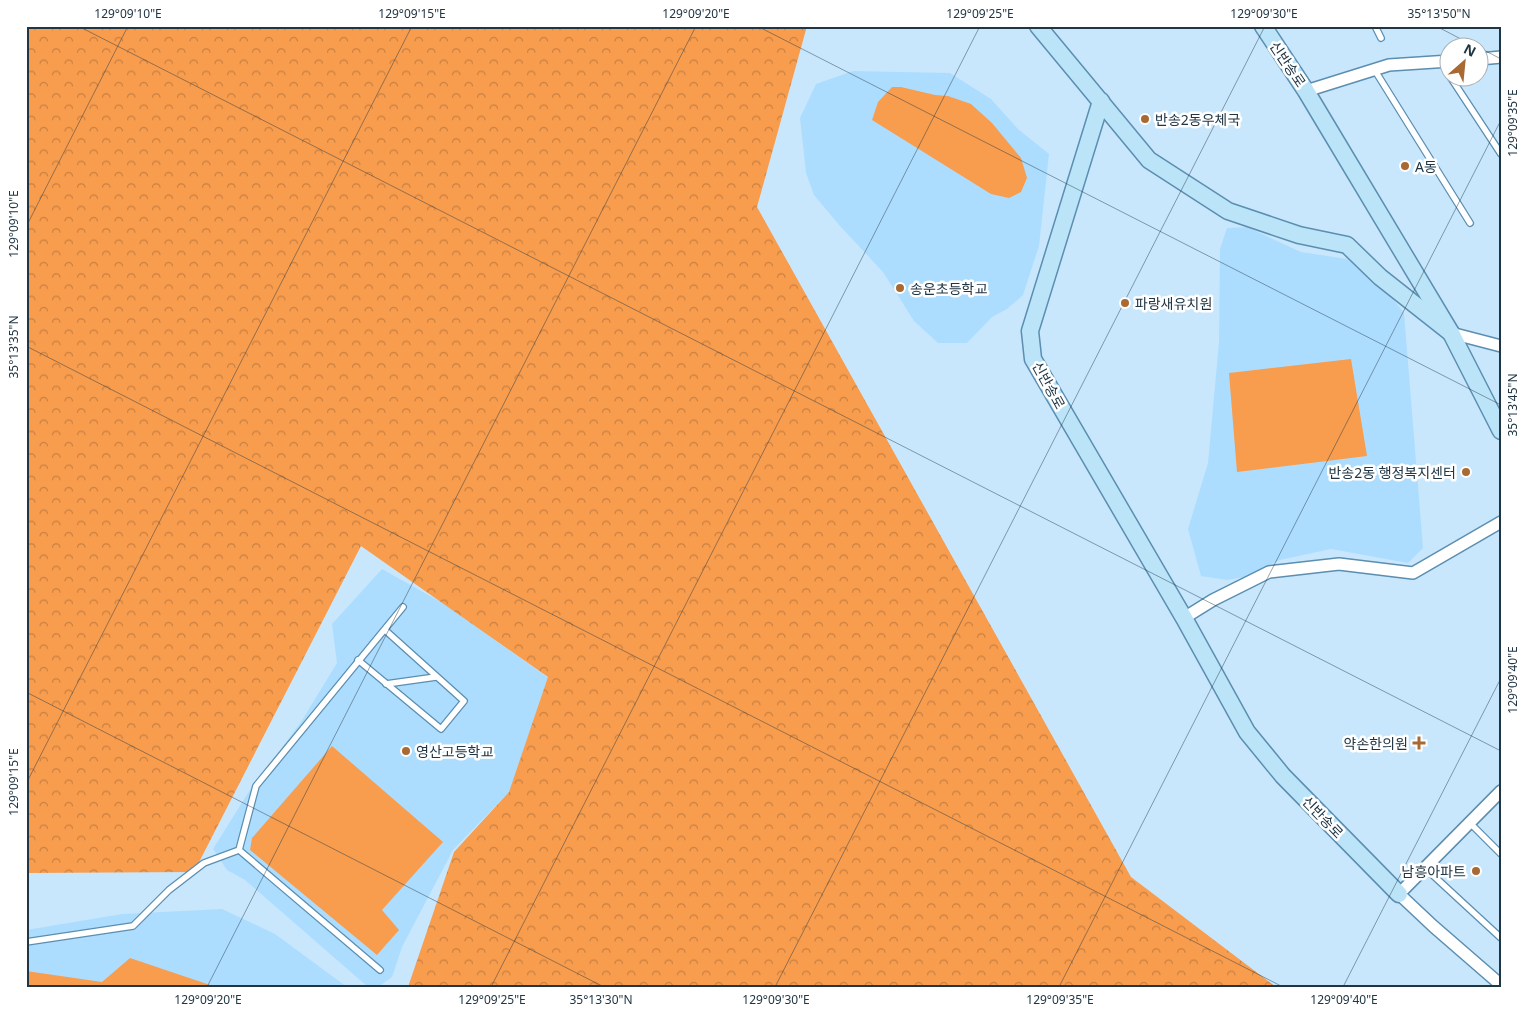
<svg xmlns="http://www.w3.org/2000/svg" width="1527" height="1013" font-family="'Noto Sans','Noto Sans KR',sans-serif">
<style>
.built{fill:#adddfe}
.forest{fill:url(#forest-crowns)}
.park{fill:#f89c4d}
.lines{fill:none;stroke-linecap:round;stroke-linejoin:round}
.service-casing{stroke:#5b8eb0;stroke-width:8}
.minor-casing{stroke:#5b8eb0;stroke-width:14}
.secondary-casing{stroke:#5b8eb0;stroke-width:19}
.service{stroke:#fff;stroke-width:5.5}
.minor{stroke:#fff;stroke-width:11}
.secondary{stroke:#bce4f9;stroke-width:16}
.ticks{fill:none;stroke:#203644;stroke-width:1;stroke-opacity:0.45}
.poi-dot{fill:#a96932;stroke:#fff;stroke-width:2}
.labels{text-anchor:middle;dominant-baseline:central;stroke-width:5;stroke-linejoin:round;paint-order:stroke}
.street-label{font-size:14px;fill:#203644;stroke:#fff}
.poi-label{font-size:14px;fill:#203644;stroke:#fff;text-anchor:start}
.neatline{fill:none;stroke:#203644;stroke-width:2}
.ticks-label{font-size:12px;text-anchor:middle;fill:#203644}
</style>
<defs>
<pattern id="forest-crowns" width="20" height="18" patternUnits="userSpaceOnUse" patternTransform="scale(1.25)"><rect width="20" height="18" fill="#f89c4d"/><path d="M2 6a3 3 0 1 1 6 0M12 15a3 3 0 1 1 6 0" fill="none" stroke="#c88042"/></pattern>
</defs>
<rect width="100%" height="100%" fill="#c8e7fd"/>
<!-- built -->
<g class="built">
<path d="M853 71 950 73 991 99 1018 129 1049 154 1039 246 1023 295 1007 309 992 317 967 343H938L914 321 883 272 840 226 814 195 806 173 800 118 816 84Z"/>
<path d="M1247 227 1301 252 1347 259 1385 289 1404 313 1423 548 1408 563 1331 549 1280 560 1244 577 1227 580 1201 576 1188 529 1208 463 1219 342 1220 249 1227 228Z"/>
<path d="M382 569 446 605 554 682 509 792 453 850 402 947 392 977 378 987H368L245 880 227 870 213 849 248 793 301 722 337 663 332 624Z"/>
<path d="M222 909 275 934 347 987H26V930L122 914Z"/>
</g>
<!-- forest -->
<path class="forest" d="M26 26H807L757 207 1131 877 1276 987H408L454 852 509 792 548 677 361 546 194 872 26 873Z"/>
<!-- park -->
<g class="park">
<path d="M892 87H901L935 95 948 96 971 104 992 123 1021 158 1027 178 1021 192 1009 198 991 194 872 120 878 102Z"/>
<path d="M1351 359 1367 456 1237 472 1229 373Z"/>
<path d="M332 746 443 842 382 910 399 930 377 955 250 850 252 838Z"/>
<path d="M130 958 216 987H26V971L102 982Z"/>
</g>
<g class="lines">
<defs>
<g id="service">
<path d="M1375 26 1381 38"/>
<path d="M1441 61 1450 75"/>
<path d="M1374 69 1470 223"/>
<path d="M1451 78 1501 154"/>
<path d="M358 660 441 729 464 701 385 630"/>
<path d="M386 684 436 677"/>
<path d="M1469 822 1501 854"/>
<path d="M239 850 380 970"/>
<path d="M1424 867 1501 938"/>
<path d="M26 942 133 926 169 890 204 863 239 850 256 786 403 607"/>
</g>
<g id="minor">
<path d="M1480 59 1501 57"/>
<path d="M1306 91 1389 65 1450 61"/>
<path d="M1451 333 1501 346"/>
<path d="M1184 618 1213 600 1269 572 1339 564 1413 573 1501 522"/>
<path d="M1501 791 1399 894 1433 926 1501 985"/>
</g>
<g id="secondary">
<path d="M1038 26 1149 160 1228 211 1299 235 1347 245 1380 277 1451 333"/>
<path d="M1263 26 1306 91 1451 333 1501 431"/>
<path d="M1101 101 1030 331 1033 359 1184 618 1247 732 1283 776 1399 894"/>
</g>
</defs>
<!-- service casing -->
<use href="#service" class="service-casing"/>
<!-- minor casing -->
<use href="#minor" class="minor-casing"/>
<!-- secondary casing -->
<use href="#secondary" class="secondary-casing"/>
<!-- service -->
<use href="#service" class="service"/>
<!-- minor -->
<use href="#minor" class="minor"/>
<!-- secondary -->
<use href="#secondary" class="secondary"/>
</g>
<!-- ticks -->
<path class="ticks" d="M78 26 1501 751M757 26 1501 405M1436 26 1478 48M1480 48 1501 59M26 227 128 26M26 346 1283 987M26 692 604 987M26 784 412 26M207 987 696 26M491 987 980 26M775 987 1265 26M1059 987 1501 120M1343 987 1501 678"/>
<!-- markers -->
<g class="poi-dot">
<circle cx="1145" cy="119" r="5"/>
<circle cx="1405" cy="166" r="5"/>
<circle cx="900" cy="288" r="5"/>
<circle cx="1125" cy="303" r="5"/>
<circle cx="1466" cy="472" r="5"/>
<path d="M1416.5 735.5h5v5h5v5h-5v5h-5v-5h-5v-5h5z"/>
<circle cx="406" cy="751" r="5"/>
<circle cx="1476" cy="871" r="5"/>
</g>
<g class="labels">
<!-- street labels -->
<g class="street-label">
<text transform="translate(1288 64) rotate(56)">신반송로</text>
<text transform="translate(1049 385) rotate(61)">신반송로</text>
<text transform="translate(1323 817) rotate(46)">신반송로</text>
</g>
<!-- poi labels -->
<g class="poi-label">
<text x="1155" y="119">반송2동우체국</text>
<text x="1415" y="166">A동</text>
<text x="910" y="288">송운초등학교</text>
<text x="1135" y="303">파랑새유치원</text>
<text x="1456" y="472" text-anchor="end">반송2동 행정복지센터</text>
<text x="1408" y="743" text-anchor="end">약손한의원</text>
<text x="416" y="751">영산고등학교</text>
<text x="1466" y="871" text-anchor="end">남흥아파트</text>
</g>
</g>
<!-- border -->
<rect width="1527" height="1013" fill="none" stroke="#ffffff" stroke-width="55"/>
<!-- north arrow -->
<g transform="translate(1464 62) rotate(27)"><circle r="24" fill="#ffffff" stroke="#a6afb4"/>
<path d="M0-4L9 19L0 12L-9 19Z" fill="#a96932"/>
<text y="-8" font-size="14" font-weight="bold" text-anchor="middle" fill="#203644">N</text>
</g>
<rect x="28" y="28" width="1472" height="958" class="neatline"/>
<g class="ticks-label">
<text x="128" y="18">129°09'10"E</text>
<text x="412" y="18">129°09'15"E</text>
<text x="696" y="18">129°09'20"E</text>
<text x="980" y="18">129°09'25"E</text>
<text x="1264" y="18">129°09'30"E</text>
<text x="1439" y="18">35°13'50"N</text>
<text transform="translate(1513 123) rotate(-90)" y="4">129°09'35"E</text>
<text transform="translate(14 224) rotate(-90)" y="4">129°09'10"E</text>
<text transform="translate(14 347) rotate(-90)" y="4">35°13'35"N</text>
<text transform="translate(1513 405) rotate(-90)" y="4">35°13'45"N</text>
<text transform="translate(1513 680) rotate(-90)" y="4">129°09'40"E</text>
<text transform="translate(14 782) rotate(-90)" y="4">129°09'15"E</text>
<text x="208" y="1004">129°09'20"E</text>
<text x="492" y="1004">129°09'25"E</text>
<text x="601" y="1004">35°13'30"N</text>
<text x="776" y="1004">129°09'30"E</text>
<text x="1060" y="1004">129°09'35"E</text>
<text x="1344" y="1004">129°09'40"E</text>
</g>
</svg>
